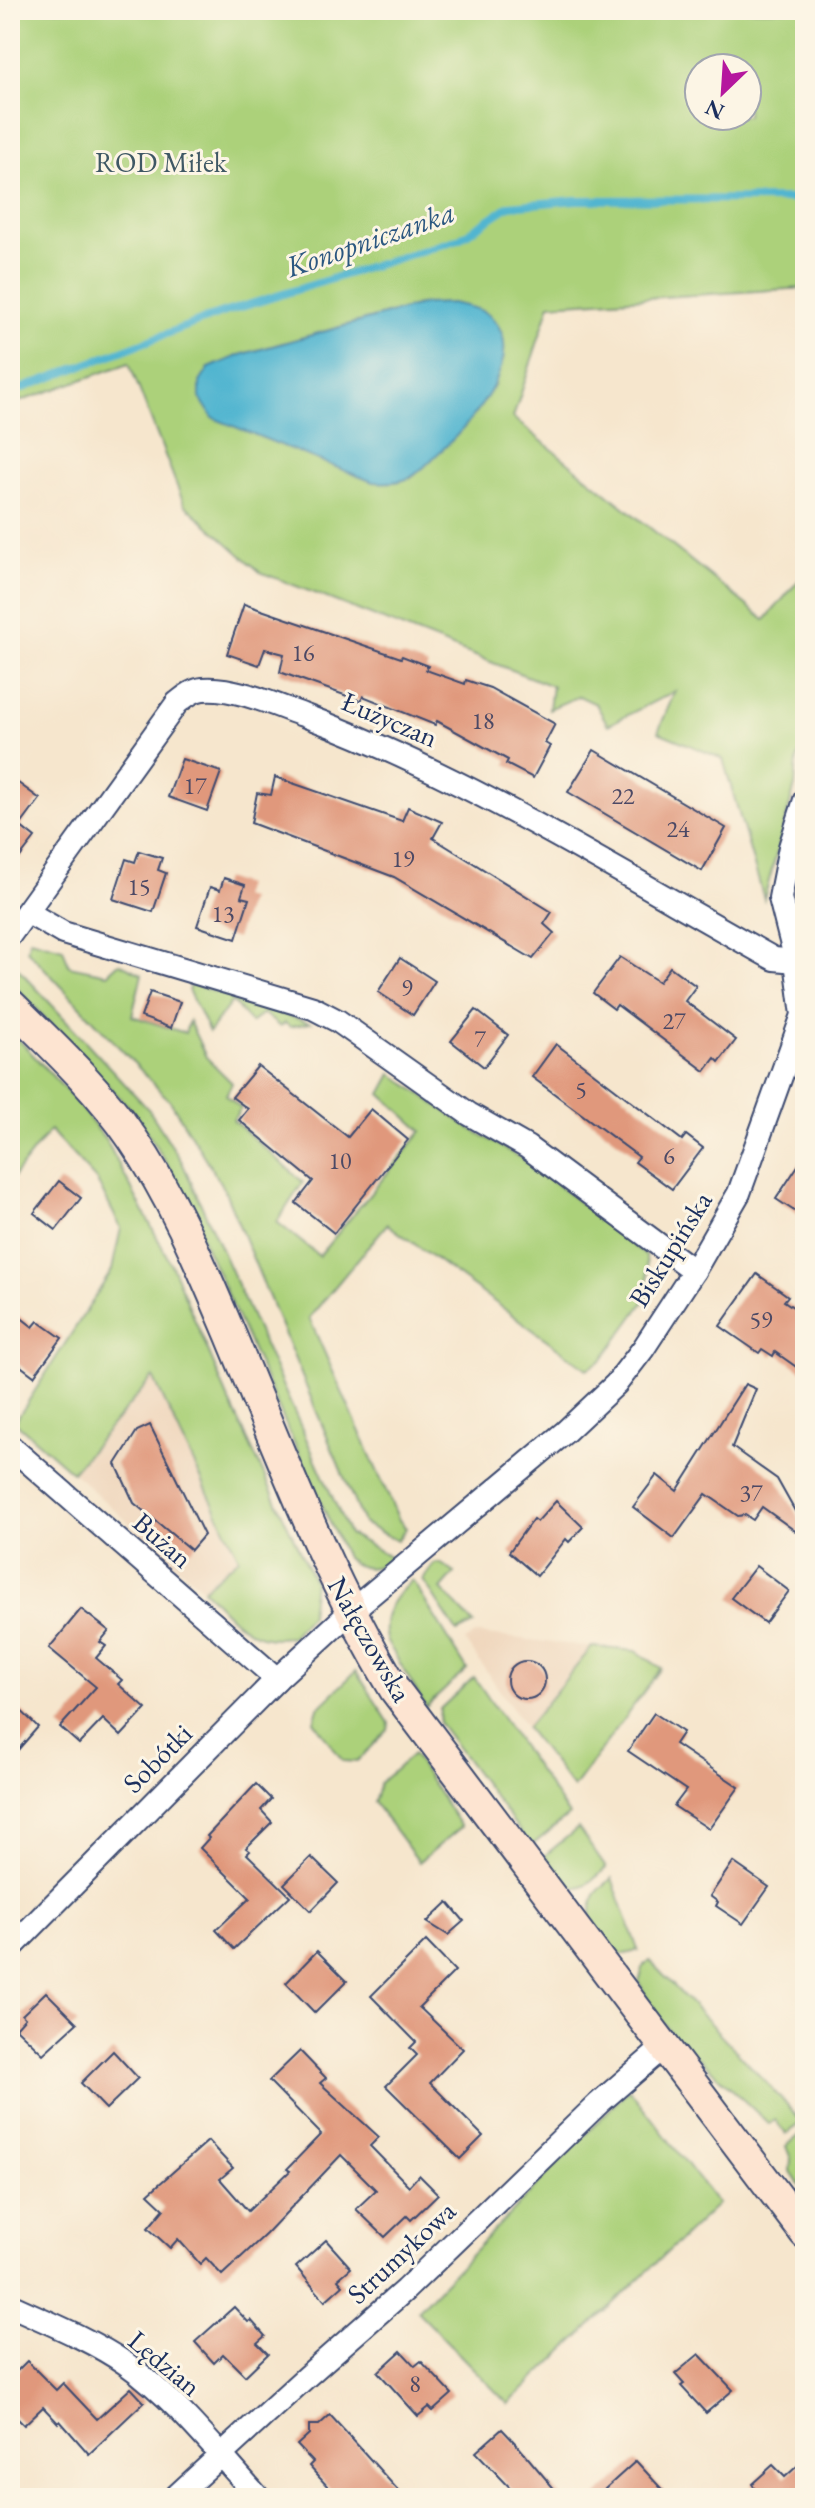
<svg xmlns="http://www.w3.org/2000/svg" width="815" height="2508" font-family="'EB Garamond',serif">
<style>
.built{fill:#efd6bc}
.green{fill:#acd17a;stroke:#64806c;stroke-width:2;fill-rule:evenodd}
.water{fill:#51b5d0;stroke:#367297;stroke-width:2}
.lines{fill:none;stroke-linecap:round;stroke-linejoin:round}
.stream{stroke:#51b5d0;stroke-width:8}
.building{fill:#e0987b}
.street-casing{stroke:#3c4a6f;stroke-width:26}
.secondary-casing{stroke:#3c4a6f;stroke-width:34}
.street{stroke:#fff;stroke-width:22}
.secondary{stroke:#fde4d1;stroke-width:30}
.labels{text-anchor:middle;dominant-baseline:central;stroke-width:6;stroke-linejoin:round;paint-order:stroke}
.number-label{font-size:24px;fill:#4c4965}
.park-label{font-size:28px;fill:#3f5865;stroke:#fcf5e5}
.street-label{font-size:28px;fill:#1b2f5e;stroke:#fcf5e5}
.water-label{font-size:30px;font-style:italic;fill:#2b5780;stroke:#fcf5e5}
</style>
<rect width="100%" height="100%" fill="#fcf5e5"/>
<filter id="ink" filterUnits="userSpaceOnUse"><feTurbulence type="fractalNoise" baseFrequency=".0125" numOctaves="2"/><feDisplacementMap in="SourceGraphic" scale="16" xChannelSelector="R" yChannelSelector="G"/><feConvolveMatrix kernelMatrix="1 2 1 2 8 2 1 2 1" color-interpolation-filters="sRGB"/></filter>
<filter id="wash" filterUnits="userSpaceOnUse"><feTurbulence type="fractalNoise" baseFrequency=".006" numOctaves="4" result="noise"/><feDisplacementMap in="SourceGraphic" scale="32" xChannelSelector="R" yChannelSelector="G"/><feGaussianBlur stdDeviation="1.8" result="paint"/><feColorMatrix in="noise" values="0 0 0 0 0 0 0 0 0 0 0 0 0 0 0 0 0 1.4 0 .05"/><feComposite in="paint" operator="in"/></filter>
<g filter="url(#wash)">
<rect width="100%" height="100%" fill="#f6e6cd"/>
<!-- built -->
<g class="built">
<path d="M153 1376 239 1558 203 1589 72 1472Z"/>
<path d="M477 1634 592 1647 526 1728 465 1641Z"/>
</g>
<!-- green -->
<g class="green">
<path d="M10 10H805V288L550 304 513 418 765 620 805 573V739L797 760 795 786 764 899 723 759 658 732 675 691 608 725 596 704 579 696 549 709 552 686 260 572 184 504 129 363 10 405ZM699 68H747V116H699ZM423 304 495 384C472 420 443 448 411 478L209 368 240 355Z"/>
<path d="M30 939 63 948 69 966 107 974 119 963 142 974 132 1016 185 1033 189 1021 206 1057 232 1083 226 1095 241 1108 233 1120 303 1182 277 1222 319 1256 422 1131 381 1094 392 1074 468 1127 534 1166 646 1256 649 1295 602 1360 587 1369 387 1224 309 1318 399 1520 406 1528 397 1541 363 1523 224 1189 170 1101 27 950Z"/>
<path d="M14 964 149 1110 182 1162 349 1534 393 1558C376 1570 362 1572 346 1558L173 1174 137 1116 10 981V972Z"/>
<path d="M191 984 310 1023 290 1027 285 1023 280 1027 263 1013 251 1023 232 1001 209 1032 188 990Z"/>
<path d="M10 1030 71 1096 106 1140 171 1264 228 1398 314 1581 310 1615 292 1636C249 1646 231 1616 203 1589L239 1558 153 1377 72 1472 15 1422 112 1270 121 1228 97 1181 50 1130 10 1181Z"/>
<path d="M440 1563 455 1573 441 1589 474 1624 457 1632 423 1580 434 1564Z"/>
<path d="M412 1580 467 1669 426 1707 386 1640C380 1613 394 1597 412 1580Z"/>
<path d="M592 1647 636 1651 661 1668 573 1788 526 1728Z"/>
<path d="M356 1671 389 1723 388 1730 357 1762 343 1761 314 1721 318 1708Z"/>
<path d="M474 1677 569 1815 531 1846 439 1723 440 1709Z"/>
<path d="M413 1754 461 1827 419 1862 374 1802 380 1783Z"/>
<path d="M578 1828 606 1868C576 1899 563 1891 543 1857Z"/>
<path d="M612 1878 638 1950C603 1967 583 1926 594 1897 597 1890 606 1884 612 1878Z"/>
<path d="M650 1961C700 2014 752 2065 799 2119V2124L786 2134 775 2120 769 2124 699 2058 692 2062 649 2003 639 1982 644 1965Z"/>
<path d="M629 2089 718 2204 508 2404 417 2311Z"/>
<path d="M805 2131V2193L790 2171 791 2159 786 2146Z"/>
</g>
<!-- water -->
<path class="water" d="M452 303C466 306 482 308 492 318 530 356 470 424 442 450 432 458 421 473 409 478 398 483 385 483 373 482L213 418 200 398V382L209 368 240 355 423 304Z"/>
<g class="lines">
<!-- stream -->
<path class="stream" d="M10 393 219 314 459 239 509 206 576 200 805 199"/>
</g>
<g id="blocks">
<!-- building -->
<g class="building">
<path d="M244 604 401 658 402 656 428 666 426 670 465 684 466 680 490 688 555 724 545 743 550 746 533 778 506 764 508 760 437 721 435 725 363 696 361 701 280 672 284 654 265 649 259 665 227 654Z"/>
<path d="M594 750 726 828 702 871 568 792Z"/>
<path d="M182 759 221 772 207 811 168 797Z"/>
<path d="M10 777 40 799 20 826 35 838 10 870Z"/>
<path d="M275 777 402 821 408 807 442 822 433 838 552 912 544 924 554 933 533 959 394 877 251 823 257 793 271 795Z"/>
<path d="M139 851 162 858 158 870 166 873 153 912 113 899 126 859 135 862Z"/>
<path d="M224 878 245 885 241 897 249 899 236 939 197 926 210 887 220 890Z"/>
<path d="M620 957 659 982 670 967 696 986 685 1001 736 1040 719 1062 715 1058 705 1071 617 1005 614 1009 593 993Z"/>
<path d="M400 958 435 981 413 1015 378 992Z"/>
<path d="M150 992 180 1002 171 1028 141 1017Z"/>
<path d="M476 1010 508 1035 484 1067 451 1041Z"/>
<path d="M556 1044 682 1140 686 1135 703 1148 672 1189 635 1162 639 1157 532 1077Z"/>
<path d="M258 1066 348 1137 371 1109 408 1140 334 1233 296 1203 313 1181 239 1120 248 1109 232 1097Z"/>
<path d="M805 1155V1218L776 1199Z"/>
<path d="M59 1181 81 1198 56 1230 34 1213Z"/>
<path d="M757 1274 788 1296 784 1301 805 1315V1373L775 1352 773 1356 762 1349 759 1353 720 1326Z"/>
<path d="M10 1309 33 1327 38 1321 62 1338 34 1376 10 1358Z"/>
<path d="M745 1384 756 1389 732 1447 777 1479 805 1529V1538L762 1507 753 1520 745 1515 738 1516 706 1494 674 1538 633 1507 657 1475 677 1491Z"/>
<path d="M150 1425 204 1535 191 1550 134 1503 116 1464 137 1431Z"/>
<path d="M556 1501 583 1527 569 1542 566 1539 537 1576 509 1552 533 1519 537 1522Z"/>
<path d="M756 1566 789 1591 765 1623 731 1598Z"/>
<path d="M81 1609 109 1631 100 1642 106 1646 96 1658 122 1680 118 1684 146 1709 121 1736 103 1719 79 1744 60 1727 96 1687 49 1648Z"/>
<circle cx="526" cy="1680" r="19"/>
<path d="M10 1700 38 1727 10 1759Z"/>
<path d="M654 1713 683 1732 675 1744 739 1787 709 1829 674 1806 686 1790 628 1751Z"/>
<path d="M256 1784 271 1799 261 1810 272 1822 246 1848 250 1851 247 1854 290 1896 234 1949 216 1930 250 1898 200 1848 209 1838 207 1836Z"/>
<path d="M311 1857 338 1883 311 1911 284 1884Z"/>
<path d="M733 1862 769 1887 743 1924 716 1906 718 1902 710 1896Z"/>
<path d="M448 1902 464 1921 448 1935 427 1922Z"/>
<path d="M426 1941 455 1971 419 2007 463 2049 430 2083 483 2136 460 2159 386 2086 417 2055 410 2048 416 2042 371 1996Z"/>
<path d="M317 1951 347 1981 315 2013 286 1983Z"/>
<path d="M46 1992 77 2023 43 2054 16 2028 25 2018 22 2015Z"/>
<path d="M113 2051 138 2078 106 2109 81 2083Z"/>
<path d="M300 2051 326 2078 320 2083 379 2137 370 2146 409 2186 419 2175 438 2194 411 2220 407 2216 385 2237 356 2209 376 2190 341 2155 266 2234 222 2275 206 2258 200 2264 178 2239 170 2248 148 2228 164 2209 148 2194 208 2141 233 2168 220 2179 248 2211 290 2171 287 2169 321 2134 269 2081Z"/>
<path d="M326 2240 351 2268 338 2279 343 2285 325 2301 296 2267Z"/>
<path d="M234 2307 248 2322 251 2320 265 2336 257 2343 268 2354 245 2376 223 2354 214 2363 195 2342Z"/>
<path d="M401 2351 415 2366 421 2361 452 2394 433 2411 429 2407 418 2416 378 2372Z"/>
<path d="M699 2354 733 2390 706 2413 681 2386 684 2384 675 2374Z"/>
<path d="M27 2361 56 2390 63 2383 97 2419 131 2388 144 2402 89 2454 60 2421 58 2423 43 2407 24 2425 10 2411V2378Z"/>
<path d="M330 2415 361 2449 405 2498H338L318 2476 309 2466 313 2462 297 2445 309 2434V2425H319Z"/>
<path d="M502 2429 518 2446 562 2498H520L476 2452Z"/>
<path d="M805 2459V2498H762L752 2484 773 2465 785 2477Z"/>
<path d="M636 2461 670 2498H595Z"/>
</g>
</g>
</g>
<g filter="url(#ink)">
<use href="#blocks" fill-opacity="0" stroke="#3c4a6f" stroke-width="2"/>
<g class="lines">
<defs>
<g id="street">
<path d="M27 912 63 933 313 1008 338 1021 469 1114 527 1147 694 1271"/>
<path d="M10 935 177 703C185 697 192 690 203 689 233 686 275 705 303 715 469 777 620 873 774 959L796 961"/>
<path d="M10 1446 277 1679"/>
<path d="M10 1949 277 1679 350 1612 565 1432 616 1384 643 1349 694 1271 739 1193 803 1015 796 961 780 898 790 847 805 800"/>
<path d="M10 2305C49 2323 90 2339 125 2363 175 2398 218 2453 259 2498"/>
<path d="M174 2498 306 2377 405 2290 599 2103 665 2046"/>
</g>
<path id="secondary" d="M10 1004C53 1046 98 1088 132 1138 174 1199 203 1270 232 1338 282 1458 328 1579 395 1690L805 2233"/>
</defs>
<!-- street casing -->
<use href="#street" class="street-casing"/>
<!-- secondary casing -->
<use href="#secondary" class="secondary-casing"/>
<!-- street -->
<use href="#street" class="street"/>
<!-- secondary -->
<use href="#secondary" class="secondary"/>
</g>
</g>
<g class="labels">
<!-- number labels -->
<g class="number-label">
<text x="303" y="652">16</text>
<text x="483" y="720">18</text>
<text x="195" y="785">17</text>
<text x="623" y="795">22</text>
<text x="678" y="828">24</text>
<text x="403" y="858">19</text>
<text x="139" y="886">15</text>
<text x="223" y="913">13</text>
<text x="407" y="987">9</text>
<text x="674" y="1020">27</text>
<text x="480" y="1038">7</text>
<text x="581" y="1089">5</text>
<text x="669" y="1155">6</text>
<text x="340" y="1160">10</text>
<text x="761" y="1319">59</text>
<text x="751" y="1492">37</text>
<text x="415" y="2383">8</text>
</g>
<!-- park labels -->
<g class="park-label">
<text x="161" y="162">ROD Miłek</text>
</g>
<!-- street labels -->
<g class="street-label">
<text transform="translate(390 719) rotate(23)">Łużyczan</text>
<text transform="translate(670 1249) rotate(-58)">Biskupińska</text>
<text transform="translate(163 1540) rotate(41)">Bużan</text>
<text transform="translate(370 1639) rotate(60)">Nałęczowska</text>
<text transform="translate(157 1758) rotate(-45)">Sobótki</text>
<text transform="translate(401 2252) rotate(-43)">Strumykowa</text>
<text transform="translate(165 2363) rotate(40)">Lędzian</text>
</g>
<!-- water labels -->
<g class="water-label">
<text transform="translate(370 239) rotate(-19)">Konopniczanka</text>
</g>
</g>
<!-- margin -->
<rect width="815" height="2508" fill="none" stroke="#fcf5e5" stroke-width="40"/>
<!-- north arrow -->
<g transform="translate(723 92) rotate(205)"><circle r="38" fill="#fcf5e5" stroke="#a2a6af" stroke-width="2"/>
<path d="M0-6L14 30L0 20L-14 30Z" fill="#b5179e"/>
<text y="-12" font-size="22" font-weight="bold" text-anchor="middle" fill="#1b2f5e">N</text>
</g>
</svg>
